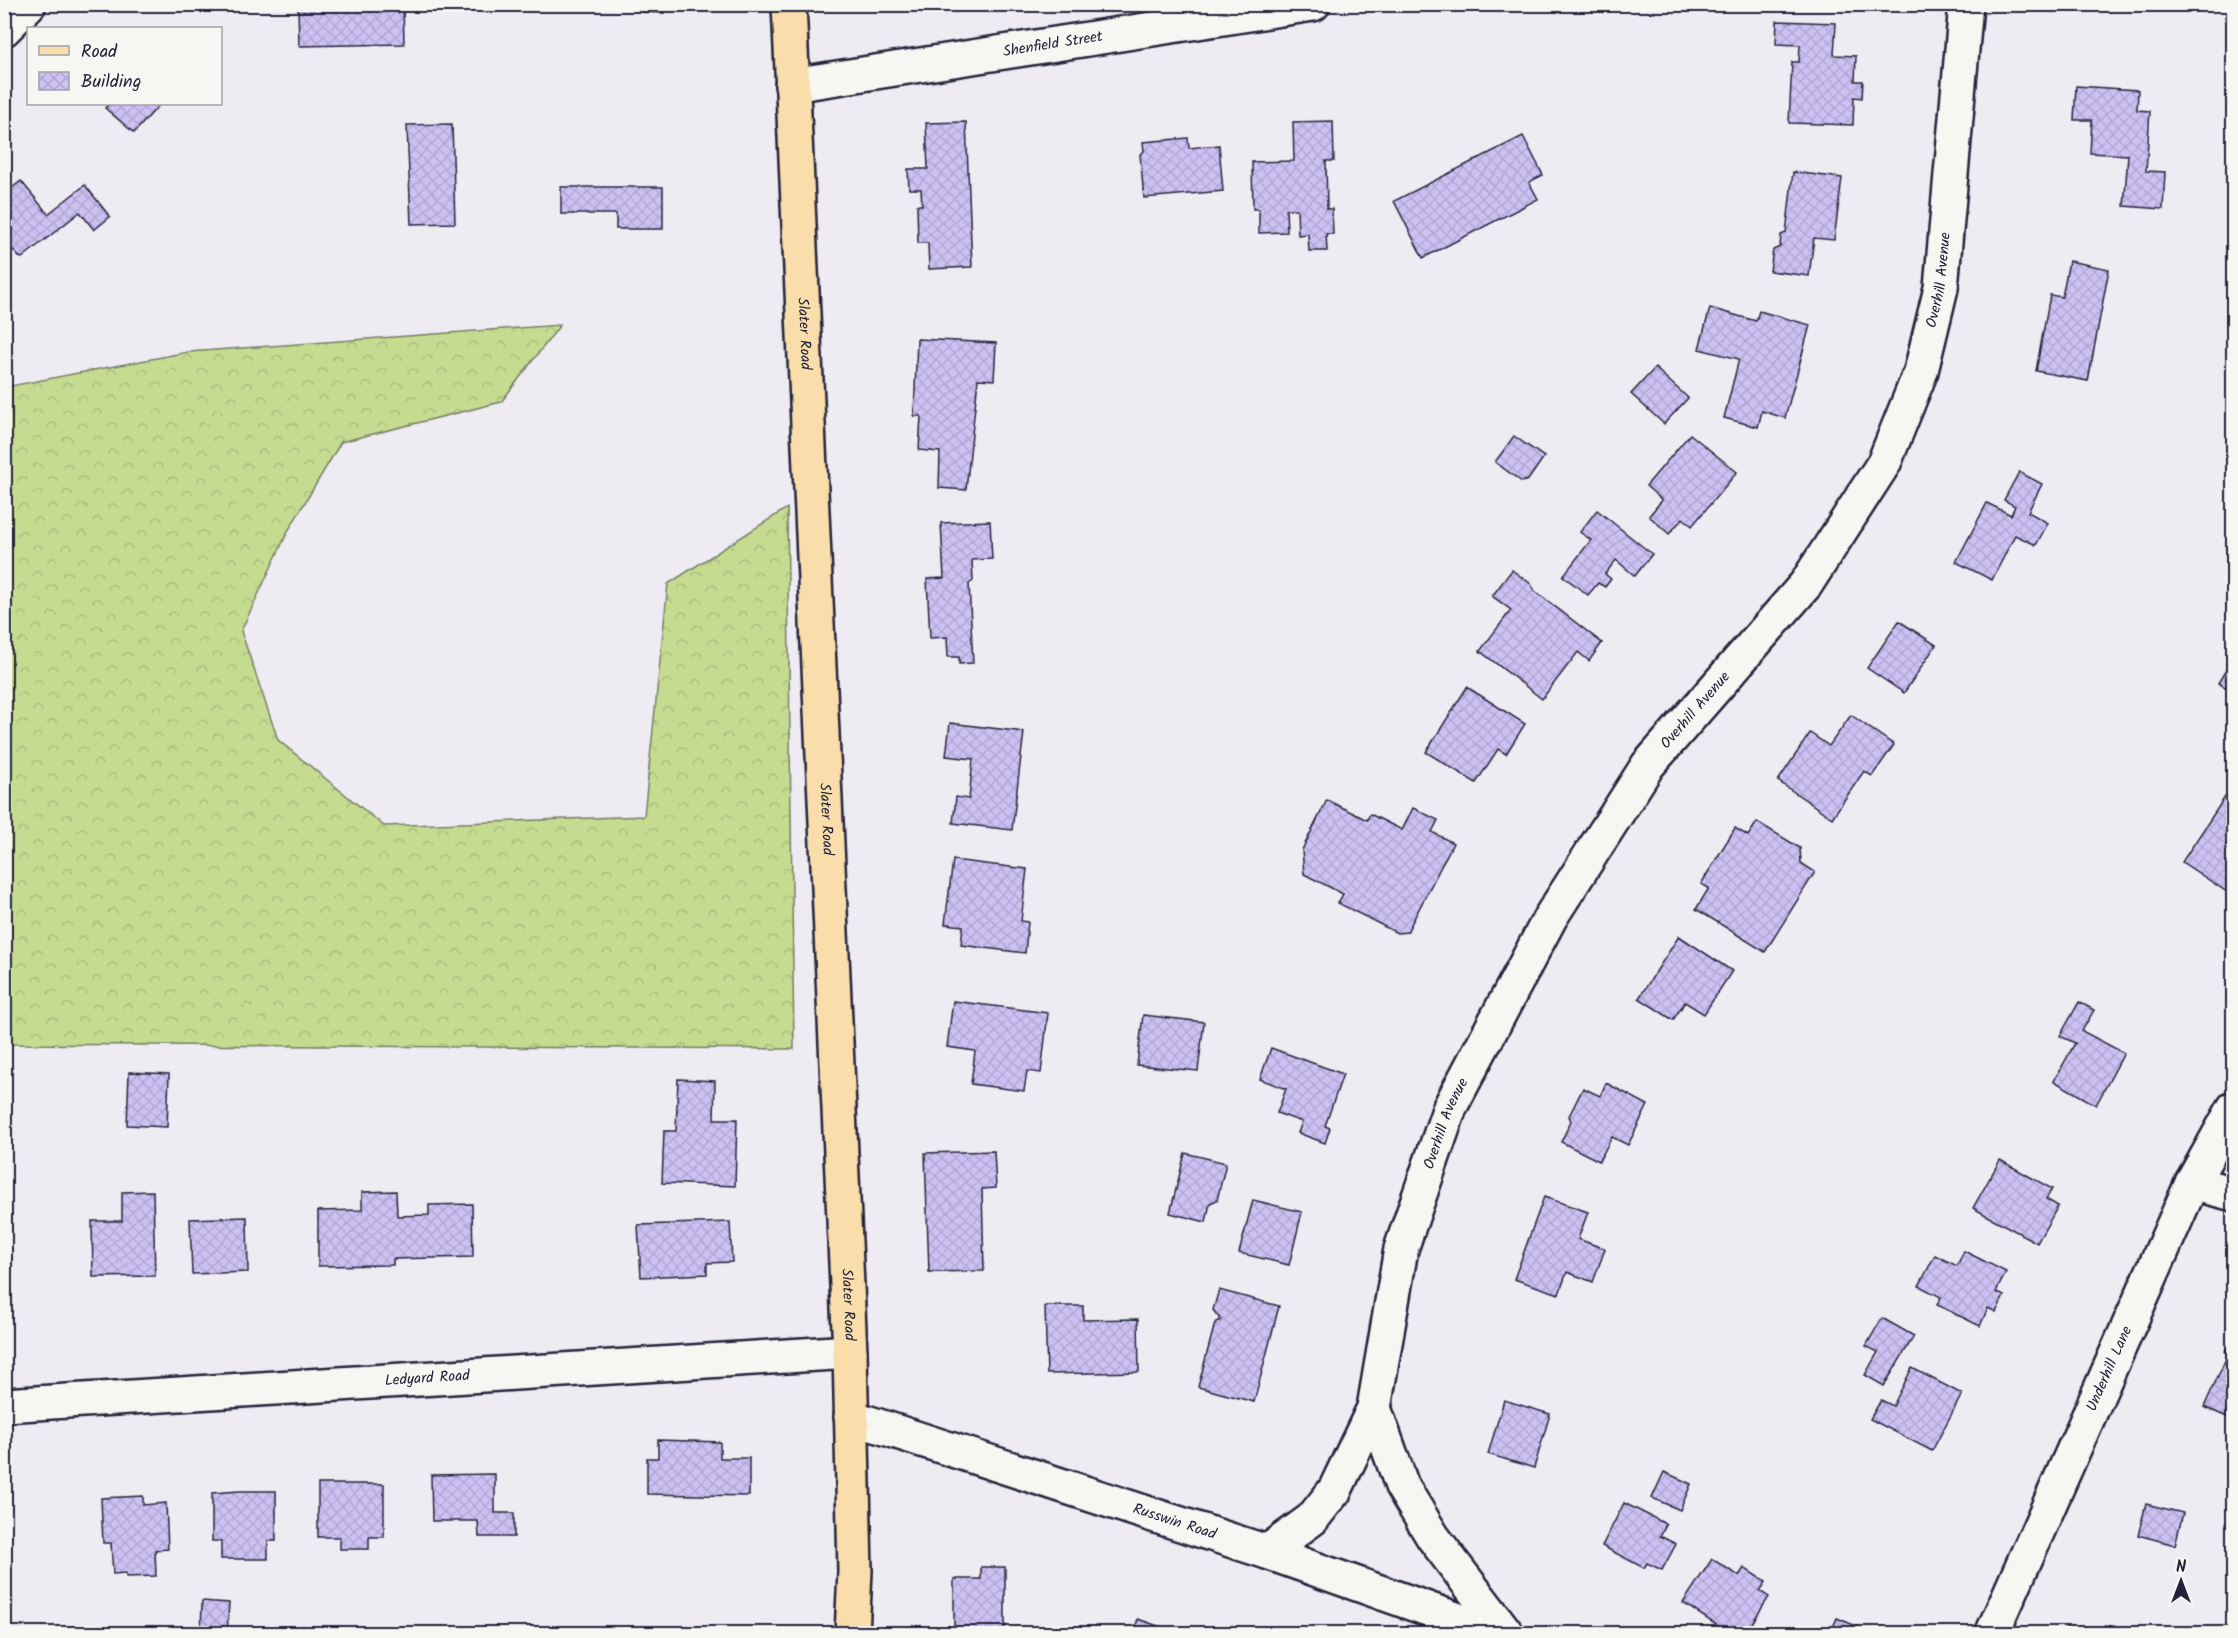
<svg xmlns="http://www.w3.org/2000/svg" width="2238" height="1638" font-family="Kalam,sans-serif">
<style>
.forest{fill:url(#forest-crowns);stroke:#747e66;stroke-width:1.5}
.building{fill:url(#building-cross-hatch);stroke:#22223b;stroke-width:1.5}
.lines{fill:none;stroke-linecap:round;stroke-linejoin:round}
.minor-casing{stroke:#22223b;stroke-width:38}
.major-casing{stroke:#22223b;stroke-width:38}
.minor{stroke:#f6f6f2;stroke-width:33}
.major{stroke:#f9deab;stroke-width:33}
.labels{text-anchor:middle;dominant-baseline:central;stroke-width:4.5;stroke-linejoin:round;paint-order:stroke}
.street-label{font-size:15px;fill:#22223b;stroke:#f6f6f2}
</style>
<defs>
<pattern id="forest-crowns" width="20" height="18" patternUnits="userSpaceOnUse" patternTransform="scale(1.5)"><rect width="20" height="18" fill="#c5db90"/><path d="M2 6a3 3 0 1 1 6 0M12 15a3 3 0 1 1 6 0" fill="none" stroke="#a9bc7d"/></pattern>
<pattern id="building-cross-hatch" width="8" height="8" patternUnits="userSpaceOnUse" patternTransform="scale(1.5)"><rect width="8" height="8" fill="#cdc1f3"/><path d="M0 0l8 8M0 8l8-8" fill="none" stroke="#b0a6d1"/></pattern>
</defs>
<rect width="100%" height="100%" fill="#eeebf2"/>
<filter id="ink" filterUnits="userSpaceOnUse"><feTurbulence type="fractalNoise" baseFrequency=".0167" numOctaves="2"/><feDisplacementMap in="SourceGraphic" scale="12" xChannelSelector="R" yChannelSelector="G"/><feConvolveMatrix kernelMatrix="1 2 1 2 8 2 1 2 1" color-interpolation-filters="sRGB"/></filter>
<g filter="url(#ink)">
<!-- forest -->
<path class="forest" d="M560 325 501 402 341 442 288 531 241 631 278 740 384 826 644 816 668 584 787 508 794 1049 5 1044V387L188 352Z"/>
<!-- building -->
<g class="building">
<path d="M298 4H403L404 44 299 46Z"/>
<path d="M643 4H665L664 13 643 12Z"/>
<path d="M1777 21 1836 23 1834 55 1856 56 1855 81H1863L1862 98 1854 97 1853 125 1789 123 1792 62H1799L1800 45 1776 44Z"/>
<path d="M2076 86 2138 90 2137 110 2150 111 2146 171 2165 172 2163 209 2124 206 2128 155 2090 153 2092 120H2074Z"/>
<path d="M109 104H160L134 133 105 108Z"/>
<path d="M1333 121 1334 161H1326L1327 209H1332L1333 234H1326L1327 251H1309L1308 234 1298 235 1297 209H1286L1287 232 1259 233V209H1253L1252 162 1294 161 1293 122Z"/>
<path d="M966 122 972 267 929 269 928 243H918L917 205H922L921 189H909L908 169H928L926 123Z"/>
<path d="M452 124 455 223 411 224 407 125Z"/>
<path d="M1523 136 1543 175 1529 182 1538 199 1423 258 1394 201Z"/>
<path d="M1188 138 1189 148 1219 145 1223 191 1144 198 1140 154 1144 151 1143 142Z"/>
<path d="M1793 172 1842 178 1834 240 1814 238 1809 276 1770 271 1773 250 1780 247 1781 235 1786 233Z"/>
<path d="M21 181 48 214 85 185 110 217 94 230 80 212 22 258 19 257 4 239V194Z"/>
<path d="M561 187H663V229H616V214H561Z"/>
<path d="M2069 261 2109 269 2088 381 2036 371 2050 295 2062 297Z"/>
<path d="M1710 308 1756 321 1759 311 1810 325 1785 418 1762 411 1758 427 1724 418 1739 359 1699 349Z"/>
<path d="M917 339 996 343 994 380 978 379 966 490 939 488 940 452 919 450 921 416H914Z"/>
<path d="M1655 368 1688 398 1664 424 1631 394Z"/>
<path d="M1690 434 1737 472 1692 526 1683 518 1669 534 1649 516 1662 500 1646 486Z"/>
<path d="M1514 436 1544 457 1528 480 1522 482 1495 462Z"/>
<path d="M2019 472 2042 484 2028 512 2048 523 2036 545 2015 535 1992 580 1956 562 1987 503 2011 515 2015 506 2004 500Z"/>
<path d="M1597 510 1652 554 1635 576 1616 560 1605 574 1611 579 1605 587 1598 583 1588 595 1563 576 1591 540 1580 532Z"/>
<path d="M990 521 992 559 972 560 973 581 969 584 973 663 959 664V657H948L947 637 930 638 927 579 944 578 941 523Z"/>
<path d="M1512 570 1531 584 1535 591 1602 643 1589 661 1578 652 1542 699 1480 651 1511 610 1492 596Z"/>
<path d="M1899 621 1936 645 1904 693 1867 668Z"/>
<path d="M2234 657V692L2218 683Z"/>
<path d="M1467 687 1525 724 1506 754 1498 749 1476 783 1426 752Z"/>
<path d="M1851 715 1894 745 1872 776 1864 771 1832 818 1778 781 1810 733 1829 746Z"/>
<path d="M950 723 1024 732 1012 830 953 823 956 797 969 799 973 759 946 756Z"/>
<path d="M2233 785 2234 882 2227 892 2182 862Z"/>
<path d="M1327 800 1367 820 1370 814 1402 830 1413 808 1438 820 1432 832 1453 843 1407 932 1397 933 1338 903 1343 894 1304 874 1302 850Z"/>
<path d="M1757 822 1800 848 1801 863 1815 872 1765 952 1696 909 1709 888 1701 884 1735 828 1748 836Z"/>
<path d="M953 860 1027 869 1021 921 1028 922 1025 953 961 945 963 926 945 924Z"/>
<path d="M1679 936 1732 971 1704 1014 1685 1002 1673 1020 1639 998Z"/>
<path d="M953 1001 1048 1013 1041 1073 1027 1071 1024 1091 971 1084 975 1051 947 1047Z"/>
<path d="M2079 1002 2094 1010 2082 1031 2124 1053 2096 1105 2054 1081 2075 1043 2060 1036Z"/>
<path d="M1143 1015 1204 1022 1198 1071 1137 1065Z"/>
<path d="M1271 1048 1343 1074 1325 1126 1330 1128 1325 1143 1298 1133 1302 1122 1277 1113 1286 1089 1260 1079Z"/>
<path d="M129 1072 169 1074 167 1127 127 1125Z"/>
<path d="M678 1079 715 1081 714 1119H737L735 1186 662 1183 664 1131H676Z"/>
<path d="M1606 1083 1648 1105 1628 1145 1612 1137 1599 1161 1561 1142 1571 1121 1569 1116 1583 1088 1600 1096Z"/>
<path d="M994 1151 996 1188 982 1189 984 1271 929 1272 925 1153Z"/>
<path d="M1185 1153 1226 1163 1217 1200 1210 1203 1206 1222 1170 1213Z"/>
<path d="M2000 1160 2052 1189 2046 1199 2058 1206 2037 1243 1973 1208Z"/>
<path d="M153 1191 155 1276 93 1277 92 1221H122V1192Z"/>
<path d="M396 1191 397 1216 429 1215V1205L472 1204 473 1257 393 1259V1265L318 1266V1211L362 1210V1192Z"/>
<path d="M1544 1197 1588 1212 1578 1239 1605 1249 1593 1282 1567 1272 1559 1294 1514 1279Z"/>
<path d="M1253 1200 1302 1212 1289 1265 1239 1253Z"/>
<path d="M247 1217 248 1272 192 1274 190 1219Z"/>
<path d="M730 1222 732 1262 707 1263V1274L641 1277 638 1225Z"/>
<path d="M1964 1251 2006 1272 1996 1292 2004 1296 1996 1312 1988 1308 1980 1326 1937 1305 1941 1297 1919 1286 1935 1255 1957 1266Z"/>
<path d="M1219 1290 1279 1306 1254 1402 1198 1387 1215 1323 1221 1320 1213 1310Z"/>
<path d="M1045 1306H1083V1320L1138 1319 1139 1372 1047 1374Z"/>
<path d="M1882 1318 1914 1336 1884 1386 1865 1375 1878 1352 1866 1346Z"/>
<path d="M2234 1334V1420L2204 1407 2228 1354 2225 1352Z"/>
<path d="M1912 1368 1962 1394 1932 1451 1870 1419 1881 1400 1893 1406Z"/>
<path d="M1504 1400 1550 1414 1534 1468 1488 1454Z"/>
<path d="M658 1440 720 1442V1458H749V1496L647 1494V1458H658Z"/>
<path d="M1664 1472 1691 1484 1680 1510 1652 1498Z"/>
<path d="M495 1474V1513H514V1537H479L478 1521H432L431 1475Z"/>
<path d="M318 1484H384V1537H369V1549H340V1537H318Z"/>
<path d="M240 1491H276V1541H268V1559H221V1541H212V1493Z"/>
<path d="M143 1496V1505L166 1503 168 1549 155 1550 156 1576 126 1577V1573L113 1574 111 1543H103L101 1498Z"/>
<path d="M1624 1503 1666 1524 1660 1536 1676 1544 1662 1570 1647 1563 1644 1568 1602 1546Z"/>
<path d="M2146 1504 2183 1513 2175 1545 2138 1535Z"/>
<path d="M1712 1559 1739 1576 1744 1568 1766 1582 1760 1591 1769 1597 1745 1634H1730L1683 1603Z"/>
<path d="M981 1567H1005V1634H954V1579H981Z"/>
<path d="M202 1601 229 1603 227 1634H201Z"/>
<path d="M1837 1618 1875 1634H1830Z"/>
<path d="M1138 1619 1181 1634H1133Z"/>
<path d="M2066 1627 2097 1634H2065Z"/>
</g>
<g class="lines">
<defs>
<g id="minor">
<path d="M4 29 29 4"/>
<path id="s1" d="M792 85 1313 4"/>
<path d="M2192 1183 2234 1194"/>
<path id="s2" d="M4 1405 850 1352"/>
<path d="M1374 1408 1402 1486 1433 1537 1507 1634"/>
<path id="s3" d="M851 1417 1267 1552 1498 1634"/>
<path id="s4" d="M1267 1552 1312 1519 1335 1490 1374 1408 1401 1249 1450 1107 1550 918 1648 765 1806 584 1884 463 1921 371 1941 288 1966 4"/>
<path id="s5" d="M1992 1634 2192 1183 2234 1108"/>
</g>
<g id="major">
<path id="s6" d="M789 4 850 1352 855 1571 852 1634"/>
</g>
</defs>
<!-- minor casing -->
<use href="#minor" class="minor-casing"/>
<!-- major casing -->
<use href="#major" class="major-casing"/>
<!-- minor -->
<use href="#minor" class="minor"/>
<!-- major -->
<use href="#major" class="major"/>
</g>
</g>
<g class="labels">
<!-- street labels -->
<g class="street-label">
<text stroke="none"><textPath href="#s1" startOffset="264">Shenfield Street</textPath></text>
<text stroke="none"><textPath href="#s4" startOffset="1467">Overhill Avenue</textPath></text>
<text stroke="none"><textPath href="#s6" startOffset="330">Slater Road</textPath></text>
<text stroke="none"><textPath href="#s4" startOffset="963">Overhill Avenue</textPath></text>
<text stroke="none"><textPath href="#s6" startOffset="816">Slater Road</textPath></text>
<text stroke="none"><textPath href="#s4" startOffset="478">Overhill Avenue</textPath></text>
<text stroke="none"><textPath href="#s6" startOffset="1302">Slater Road</textPath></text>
<text stroke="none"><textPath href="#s5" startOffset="290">Underhill Lane</textPath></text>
<text stroke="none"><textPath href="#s2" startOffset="424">Ledyard Road</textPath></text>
<text stroke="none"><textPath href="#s3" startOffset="340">Russwin Road</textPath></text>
</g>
</g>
<!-- margin -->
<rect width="2238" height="1638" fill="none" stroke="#f6f6f2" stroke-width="24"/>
<rect x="12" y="12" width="2214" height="1614" fill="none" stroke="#22223b" stroke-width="2" filter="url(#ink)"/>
<!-- legend -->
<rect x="27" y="27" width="195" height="78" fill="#f6f6f2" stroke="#a1a1a9" stroke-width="1.5"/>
<rect x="39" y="46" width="30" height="9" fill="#f9deab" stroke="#a1a1a9" stroke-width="1.5"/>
<text x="81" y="57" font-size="18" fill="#22223b">Road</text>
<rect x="39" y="72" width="30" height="18" fill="url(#building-cross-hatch)" stroke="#a1a1a9" stroke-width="1.5"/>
<text x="81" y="87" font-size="18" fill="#22223b">Building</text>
<!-- north arrow -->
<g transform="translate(2181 1581)" stroke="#f6f6f2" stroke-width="4.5" paint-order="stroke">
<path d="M0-4.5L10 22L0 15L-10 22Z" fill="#22223b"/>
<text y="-9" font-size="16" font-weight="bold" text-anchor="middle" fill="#22223b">N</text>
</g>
</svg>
